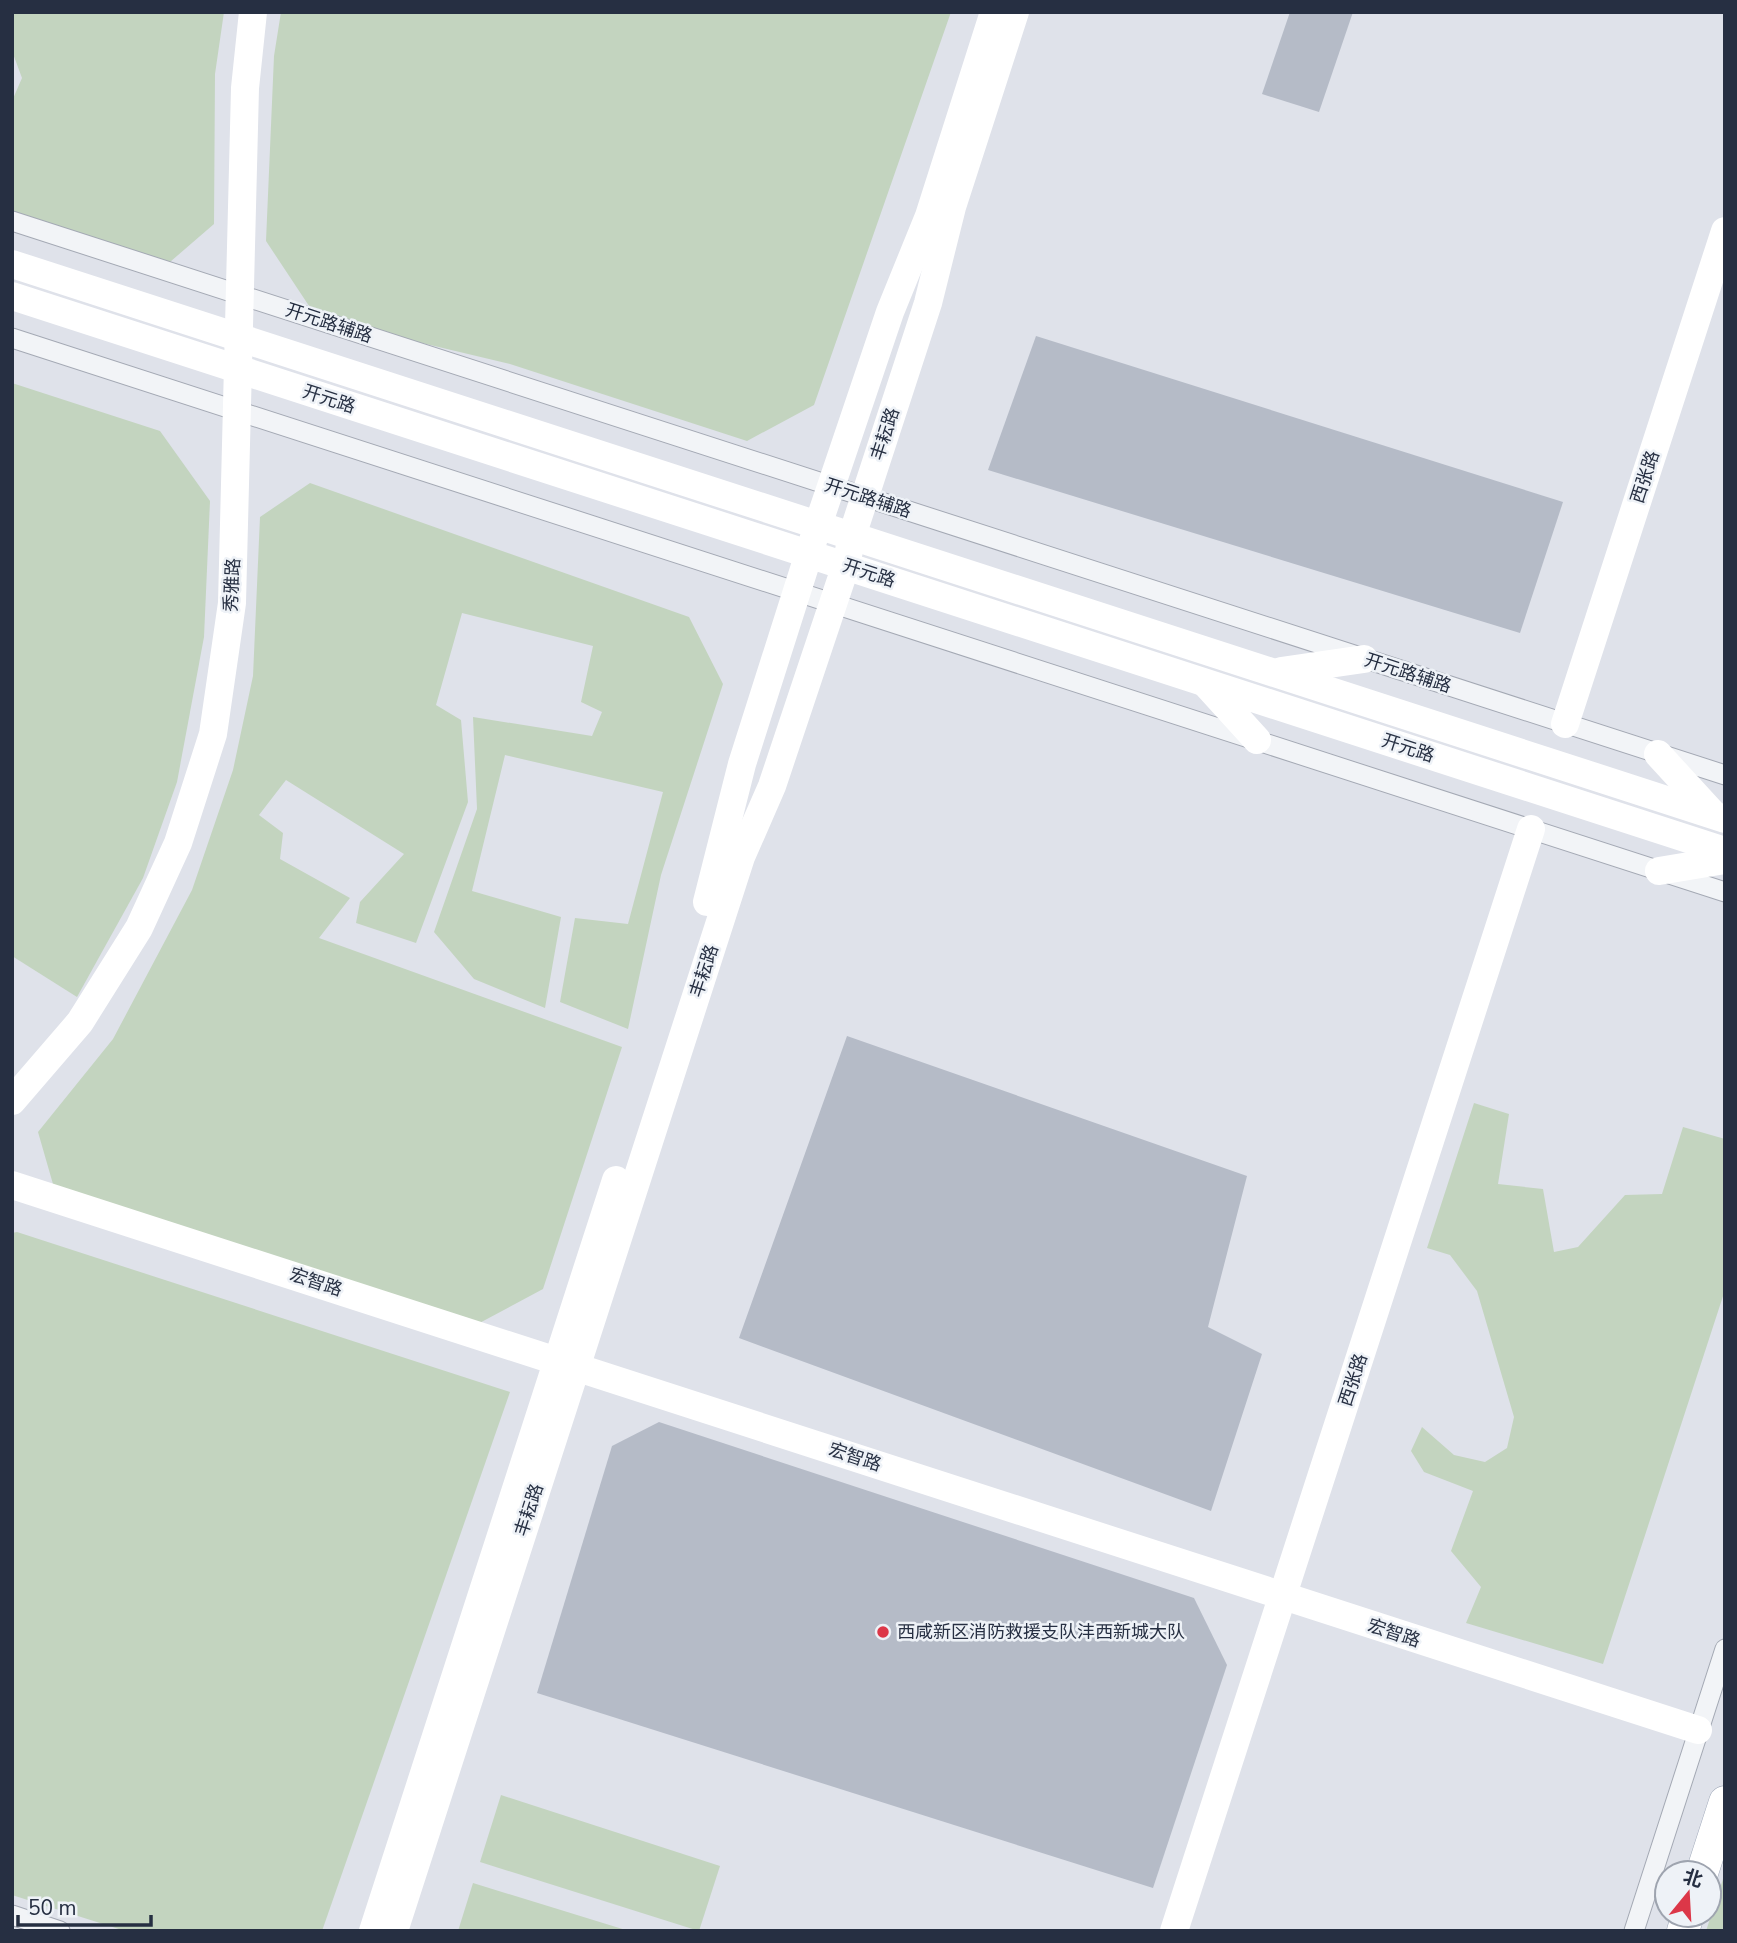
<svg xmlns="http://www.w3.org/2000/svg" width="1737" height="1943" font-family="'Nunito Sans','Noto Sans SC',sans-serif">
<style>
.green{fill:#c3d4bf}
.building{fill:#b5bbc7}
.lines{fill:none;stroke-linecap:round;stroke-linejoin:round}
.street-casing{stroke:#a4a9b4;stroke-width:21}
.primary-casing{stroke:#9da6b7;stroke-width:33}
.street{stroke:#f2f4f7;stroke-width:19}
.secondary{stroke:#fff;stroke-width:28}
.primary{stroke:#fff;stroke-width:32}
.poi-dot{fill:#dc3748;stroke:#eef2f7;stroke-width:2.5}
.labels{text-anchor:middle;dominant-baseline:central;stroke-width:5;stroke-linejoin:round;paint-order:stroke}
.street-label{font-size:18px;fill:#262f42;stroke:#eef2f7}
.poi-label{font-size:18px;fill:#262f42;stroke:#eef2f7;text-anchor:start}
</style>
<rect width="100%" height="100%" fill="#dfe2ea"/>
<!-- green -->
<g class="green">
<path d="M12 12H224L215 74 214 224 163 268 12 214V101L22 78 12 51Z"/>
<path d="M281 12H951L814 405 747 441 510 364 317 318 266 241 274 56Z"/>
<path d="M12 383 160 431 210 501 204 637 177 782 143 878 77 997 12 956Z"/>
<path d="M310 483 689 617 723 684 661 875 628 1029 560 1002 575 918 628 924 663 792 505 755 472 891 561 917 545 1008 474 979 434 932 477 809 473 717 592 736 602 712 581 702 593 646 462 613 436 705 461 720 468 802 416 943 356 923 360 902 404 854 286 780 259 815 283 833 280 859 350 898 319 938 622 1047 543 1289 472 1327 55 1191 38 1132 113 1039 192 890 233 770 253 676 260 517Z"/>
<path d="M1474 1103 1509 1114 1498 1184 1543 1189 1554 1252 1578 1247 1625 1195 1662 1194 1683 1127 1725 1139V1290L1603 1664 1466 1623 1481 1587 1451 1551 1473 1491 1424 1472 1411 1451 1422 1427 1454 1455 1485 1462 1507 1448 1514 1417 1477 1291 1450 1255 1427 1248Z"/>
<path d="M17 1232 510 1392 322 1931H125L12 1895V1233Z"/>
<path d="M501 1795 720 1866 699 1931 480 1862Z"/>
<path d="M1725 1873V1931H1706Z"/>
<path d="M473 1883 629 1931H458Z"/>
</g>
<!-- building -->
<g class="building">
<path d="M1290 12H1353L1319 112 1262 94Z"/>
<path d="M1036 336 1563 502 1520 633 988 470Z"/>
<path d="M847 1036 1247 1176 1208 1327 1262 1354 1211 1511 739 1338Z"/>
<path d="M659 1422 1194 1598 1227 1665 1153 1888 537 1693 612 1446Z"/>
</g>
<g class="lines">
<defs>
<g id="street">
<path d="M12 221 1725 775"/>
<path d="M12 338 1725 892"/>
<path d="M12 1915 60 1931"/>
<path d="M1634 1931 1725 1649"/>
</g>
<g id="primary">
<path d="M1702 1873 1725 1802"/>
<path d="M1683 1931 1688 1915"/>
</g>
</defs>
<!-- street casing -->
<use href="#street" class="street-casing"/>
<!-- primary casing -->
<use href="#primary" class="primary-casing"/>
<!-- street -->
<use href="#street" class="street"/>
<!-- secondary -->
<g class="secondary">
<path d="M12 264 1725 819"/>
<path d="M12 296 1725 851"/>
<path d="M1281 671 1364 659"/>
<path d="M1206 684 1257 740"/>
<path d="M1565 724 1725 231"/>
<path d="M1658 754 1713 814"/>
<path d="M1659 871 1725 860"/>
<path d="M707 902 742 764 818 525 890 312 929 216 994 12"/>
<path d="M12 1101 80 1022 139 928 178 843 213 734 232 603 245 88 253 12"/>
<path d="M12 1185 1698 1730"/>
<path d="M373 1931 616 1180"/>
<path d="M394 1931 741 857 772 786 846 565 852 536 928 303 952 207 1015 12"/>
<path d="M1174 1931 1531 829"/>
</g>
<!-- primary -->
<use href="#primary" class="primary"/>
</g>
<!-- markers -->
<circle class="poi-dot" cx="883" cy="1632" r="7"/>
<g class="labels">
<!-- street labels -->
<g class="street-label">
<text transform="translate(329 323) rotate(18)">开元路辅路</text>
<text transform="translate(329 399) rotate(18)">开元路</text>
<text transform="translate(885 434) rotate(-72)">丰耘路</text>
<text transform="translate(1645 477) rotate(-72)">西张路</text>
<text transform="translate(868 498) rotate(18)">开元路辅路</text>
<text transform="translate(869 573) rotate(18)">开元路</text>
<text transform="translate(232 585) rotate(-87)">秀雅路</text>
<text transform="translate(1408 673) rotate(18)">开元路辅路</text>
<text transform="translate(1408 748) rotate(18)">开元路</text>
<text transform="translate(704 971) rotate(-72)">丰耘路</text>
<text transform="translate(316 1282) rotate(18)">宏智路</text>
<text transform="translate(1353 1380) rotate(-72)">西张路</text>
<text transform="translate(855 1457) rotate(18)">宏智路</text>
<text transform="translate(529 1510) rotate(-72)">丰耘路</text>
<text transform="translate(1394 1633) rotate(18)">宏智路</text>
</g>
<!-- poi labels -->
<g class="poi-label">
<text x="897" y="1632">西咸新区消防救援支队沣西新城大队</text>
</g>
</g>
<!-- border -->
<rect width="1737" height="1943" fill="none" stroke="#262f42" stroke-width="28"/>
<!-- north arrow -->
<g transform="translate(1688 1894) rotate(18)"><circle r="33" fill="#eef2f7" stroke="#9ea4af" stroke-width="2"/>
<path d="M0-5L12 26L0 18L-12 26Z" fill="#dc3748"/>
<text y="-10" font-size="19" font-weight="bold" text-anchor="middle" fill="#262f42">北</text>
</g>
<!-- scale -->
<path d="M18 1915v10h133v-10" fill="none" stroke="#262f42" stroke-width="3.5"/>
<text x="28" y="1915" font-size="21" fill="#262f42" stroke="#eef2f7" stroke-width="5" paint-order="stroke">50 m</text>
</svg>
